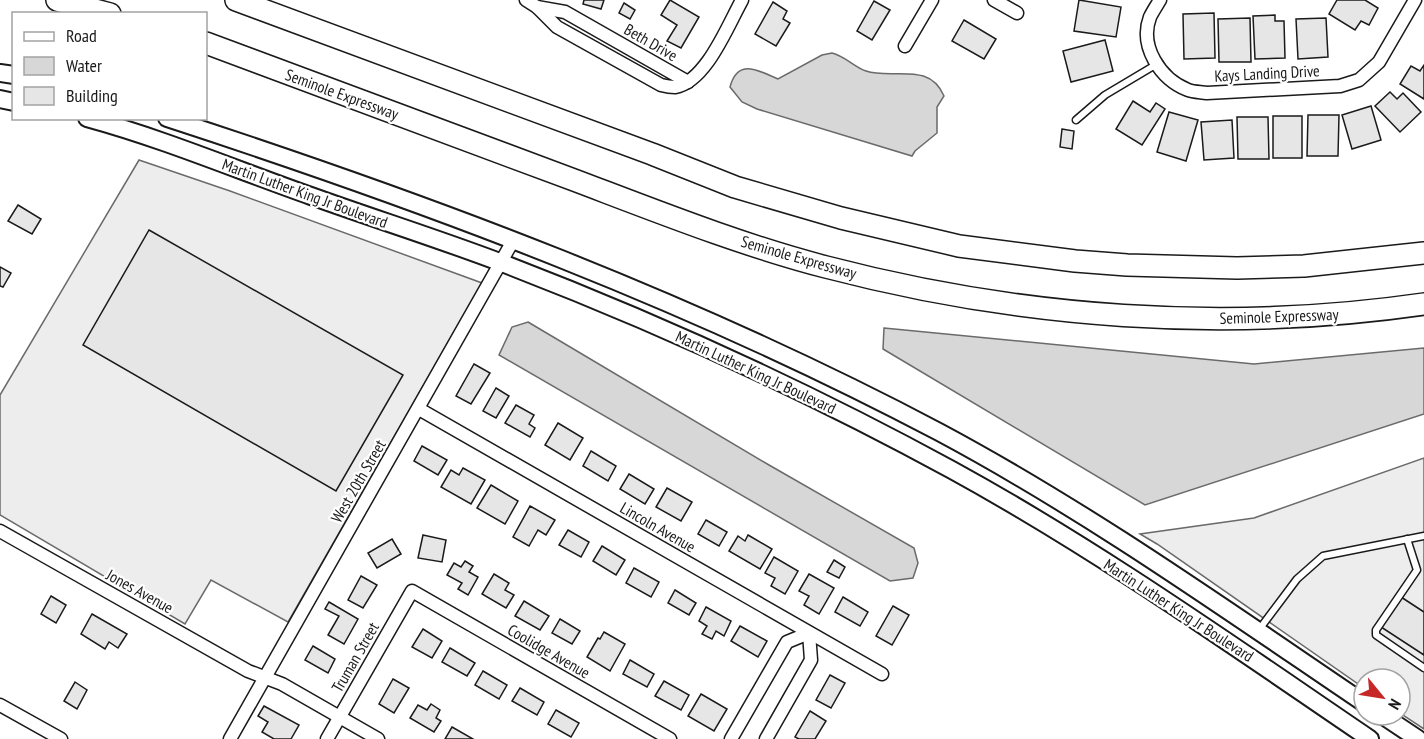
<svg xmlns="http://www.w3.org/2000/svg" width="1424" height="739" font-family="'PT Sans Narrow',sans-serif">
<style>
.built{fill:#ededed;stroke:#6a6a6a;stroke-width:1.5}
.water{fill:#d7d7d7;stroke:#6a6a6a;stroke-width:1.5}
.building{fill:#e6e6e6;stroke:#1a1a1a;stroke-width:1.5}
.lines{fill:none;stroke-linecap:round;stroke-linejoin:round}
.lane-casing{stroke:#1a1a1a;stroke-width:9}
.street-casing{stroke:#1a1a1a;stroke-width:15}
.secondary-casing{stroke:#1a1a1a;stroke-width:20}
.highway-casing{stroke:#1a1a1a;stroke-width:24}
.lane{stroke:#fff;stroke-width:6}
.street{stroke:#fff;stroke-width:12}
.secondary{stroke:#fff;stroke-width:16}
.highway{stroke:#fff;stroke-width:21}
.labels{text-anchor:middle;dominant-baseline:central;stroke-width:4.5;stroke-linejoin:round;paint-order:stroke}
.street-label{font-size:16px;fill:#1a1a1a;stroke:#fff}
</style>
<rect width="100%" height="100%" fill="#fff"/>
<!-- built -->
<g class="built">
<path d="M139 160 230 191 482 283 288 622 211 580 185 624 0 515V395Z"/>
<path d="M1424 458V729L1400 713V679H1364V688L1157 544 1140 534 1254 518Z"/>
</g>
<!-- water -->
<g class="water">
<path d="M832 53C845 56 854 67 866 71 893 80 929 61 944 96L937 107V133L915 151 912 156 757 109 742 102 730 87C738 57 759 71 778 79L822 55Z"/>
<path d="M528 322 769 465 914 548 918 563 913 578 890 581 499 355 512 327Z"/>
<path d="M884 328 1254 364 1424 348V414L1145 505 883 349Z"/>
</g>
<!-- building -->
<g class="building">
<path d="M584 0H604L601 9 583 4Z"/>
<path d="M670 0 699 17 681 48 667 41 677 25 661 15Z"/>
<path d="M1079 0 1121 7 1116 37 1074 31Z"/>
<path d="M1337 0H1365L1378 8 1369 25 1361 21 1355 30 1329 14Z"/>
<path d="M874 1 890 10 872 40 857 31Z"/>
<path d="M773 2 787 11 783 19 790 23 776 46 755 34Z"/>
<path d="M624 3 635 10 630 19 619 13Z"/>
<path d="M1214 13 1215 58 1184 59 1183 14Z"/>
<path d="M1275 15V21H1284L1285 58 1255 59 1253 16Z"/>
<path d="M1250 18 1251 62H1219L1218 19Z"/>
<path d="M1326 18 1328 57 1298 59 1296 19Z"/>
<path d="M964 20 996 39 984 59 952 41Z"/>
<path d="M1105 40 1113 71 1071 82 1063 51Z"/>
<path d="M1424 65V99L1400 84 1411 66 1420 71Z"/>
<path d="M1390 92 1397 99 1403 93 1421 112 1400 132 1375 106Z"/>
<path d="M1133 101 1150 112 1156 103 1165 109 1142 145 1116 129Z"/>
<path d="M1371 106 1381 140 1352 149 1342 115Z"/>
<path d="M1169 112 1198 120 1186 161 1157 152Z"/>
<path d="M1308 115H1339L1338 156H1307Z"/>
<rect x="1273" y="116" width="29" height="42"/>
<path d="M1237 117H1268L1269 159H1238Z"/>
<path d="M1232 120 1234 158 1204 160 1201 122Z"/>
<path d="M1062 129 1074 131 1072 149 1060 147Z"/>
<path d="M18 205 41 219 32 234 8 221Z"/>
<path d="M149 230 403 375 336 491 83 345Z"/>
<path d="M0 267 11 273 3 287 0 286Z"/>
<path d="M474 364 490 373 471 404 456 396Z"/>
<path d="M496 388 509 396 496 418 483 411Z"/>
<path d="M516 405 534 415 529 424 535 428 530 437 505 423Z"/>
<path d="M558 423 583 438 570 460 545 445Z"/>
<path d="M422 446 447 460 438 475 414 461Z"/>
<path d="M591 451 616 466 608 481 583 466Z"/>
<path d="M463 468 485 480 471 504 441 487 451 470 459 475Z"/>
<path d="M629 474 654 489 645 504 620 489Z"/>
<path d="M491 485 518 501 505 524 477 508Z"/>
<path d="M667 488 692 502 681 521 656 507Z"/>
<path d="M530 506 555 520 546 535 538 530 529 546 513 537Z"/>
<path d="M706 520 727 532 719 546 698 534Z"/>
<path d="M568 530 589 542 581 557 559 545Z"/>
<path d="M423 535 446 540 442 562 418 558Z"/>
<path d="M748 535 772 549 760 569 729 551 738 536 745 541Z"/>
<path d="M392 539 401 554 377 568 368 553Z"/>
<path d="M602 546 625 560 616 575 593 561Z"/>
<path d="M774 557 798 571 785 594 771 586 775 578 765 573Z"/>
<path d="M834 560 845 567 839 578 827 572Z"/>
<path d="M465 561 473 566 469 572 478 577 468 595 458 589 462 583 447 575 454 563 461 567Z"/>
<path d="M634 568 659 582 651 597 626 583Z"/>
<path d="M494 574 509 583 505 590 514 595 506 608 482 594Z"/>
<path d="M809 574 834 588 819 614 804 605 809 596 799 591Z"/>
<path d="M361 576 377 585 363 608 348 600Z"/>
<path d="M675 590 696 603 689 615 668 603Z"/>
<path d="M51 596 66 605 56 623 41 614Z"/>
<path d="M843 597 868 612 860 626 835 612Z"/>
<path d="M1401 597 1424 612V655L1381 627Z"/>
<path d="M524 601 549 616 540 630 515 616Z"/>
<path d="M329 602 358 619 344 644 328 635 339 616 325 609Z"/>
<path d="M893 606 909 615 892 645 876 636Z"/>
<path d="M706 607 731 621 724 636 716 631 712 639 702 634 707 626 699 621Z"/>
<path d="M92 614 127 634 118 648 109 642 105 649 81 634Z"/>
<path d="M560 619 580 631 572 644 552 633Z"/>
<path d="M740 626 767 641 758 657 731 641Z"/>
<path d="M423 629 442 641 432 658 412 647Z"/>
<path d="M604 632 625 644 610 671 587 657 598 638 600 639Z"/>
<path d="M313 646 335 659 328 673 305 660Z"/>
<path d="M450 648 475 663 467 676 442 662Z"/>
<path d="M630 660 654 674 647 687 623 674Z"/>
<path d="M483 671 507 685 499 699 475 685Z"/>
<path d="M830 675 845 683 831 708 816 700Z"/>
<path d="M393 679 409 688 394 713 379 704Z"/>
<path d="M664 681 689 695 681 710 655 696Z"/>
<path d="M75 682 87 690 77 709 64 701Z"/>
<path d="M520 688 544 702 537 715 512 701Z"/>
<path d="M701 694 727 709 714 731 688 716Z"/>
<path d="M431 704 440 710 436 718 441 721 434 732 410 718 418 705 427 710Z"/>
<path d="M264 706 299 725 291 739H274L262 732 268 722 258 716Z"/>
<path d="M556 710 579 723 571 737 548 724Z"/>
<path d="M810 711 826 721 815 739H799L795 737Z"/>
<path d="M452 727 473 739H445Z"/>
</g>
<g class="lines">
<defs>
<g id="lane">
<path d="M1076 120 1105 95 1157 64"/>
<path d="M1407 539 1417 570 1376 630V635L1424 668"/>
<path d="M1258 631 1297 579 1323 556 1424 536"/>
</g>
<g id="street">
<path d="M526 0 537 7 557 27 661 85C665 86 671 87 675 87 706 82 728 25 742 0"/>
<path d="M994 0 1017 13"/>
<path d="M1160 0C1157 5 1153 11 1150 17 1139 46 1160 79 1188 90 1193 92 1201 92 1207 93L1340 86 1359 80 1379 62 1415 0"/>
<path d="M537 7 565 12 688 82"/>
<path d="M905 46 932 0"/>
<path d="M419 409 882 674"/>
<path d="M0 531 248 671 282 684 378 739"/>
<path d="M0 705 61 739"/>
<path d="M230 739 514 239"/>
<path d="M327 739 412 591 670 739"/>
<path d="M731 739 787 642 809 633 811 660 766 739"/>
</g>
<g id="secondary">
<path d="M0 73 14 75"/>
<path d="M0 99 14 102"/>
<path d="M87 118C164 139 237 170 311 196 375 219 439 239 502 263 656 322 807 391 952 470 1098 550 1233 646 1370 739"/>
<path d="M167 118C431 204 693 302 939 432 1087 511 1225 609 1364 703"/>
<path d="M1382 715 1418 739"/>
</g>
<g id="highway">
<path d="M57 0 110 14"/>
<path d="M236 0 652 154 735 187 841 218 959 246 1075 261 1127 265 1237 268 1304 266 1424 253"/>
<path d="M206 43C328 89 451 134 574 180 656 211 741 245 826 267 1021 318 1225 333 1424 304"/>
</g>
</defs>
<!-- lane casing -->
<use href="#lane" class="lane-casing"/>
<!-- street casing -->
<use href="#street" class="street-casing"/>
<!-- secondary casing -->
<use href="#secondary" class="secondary-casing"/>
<!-- highway casing -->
<use href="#highway" class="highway-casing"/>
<!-- lane -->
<use href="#lane" class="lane"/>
<!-- street -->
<use href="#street" class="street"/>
<!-- secondary -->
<use href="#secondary" class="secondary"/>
<!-- highway -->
<use href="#highway" class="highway"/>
</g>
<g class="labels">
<!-- street labels -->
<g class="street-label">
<text transform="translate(651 42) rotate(30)">Beth Drive</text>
<text transform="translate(1267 73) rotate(-3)">Kays Landing Drive</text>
<text transform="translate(342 94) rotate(20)">Seminole Expressway</text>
<text transform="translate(305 193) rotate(20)">Martin Luther King Jr Boulevard</text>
<text transform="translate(799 257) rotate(16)">Seminole Expressway</text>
<text transform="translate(1279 316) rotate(-2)">Seminole Expressway</text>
<text transform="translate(756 372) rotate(25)">Martin Luther King Jr Boulevard</text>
<text transform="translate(358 481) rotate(-60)">West 20th Street</text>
<text transform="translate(658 527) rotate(30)">Lincoln Avenue</text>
<text transform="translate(140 591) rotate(29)">Jones Avenue</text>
<text transform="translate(1179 610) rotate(33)">Martin Luther King Jr Boulevard</text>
<text transform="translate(549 651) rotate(30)">Coolidge Avenue</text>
<text transform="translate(355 657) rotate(-60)">Truman Street</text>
</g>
</g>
<!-- legend -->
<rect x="12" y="12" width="195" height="108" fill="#ffffff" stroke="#a3a3a3" stroke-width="1.5"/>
<rect x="24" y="32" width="30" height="9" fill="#ffffff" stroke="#a3a3a3" stroke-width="1.5"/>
<text x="66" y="42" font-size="18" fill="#1a1a1a">Road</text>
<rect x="24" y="57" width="30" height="18" fill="#d7d7d7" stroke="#a3a3a3" stroke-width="1.5"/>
<text x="66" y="72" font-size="18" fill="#1a1a1a">Water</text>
<rect x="24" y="87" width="30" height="18" fill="#e6e6e6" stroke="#a3a3a3" stroke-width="1.5"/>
<text x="66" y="102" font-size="18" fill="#1a1a1a">Building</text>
<!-- north arrow -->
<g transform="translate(1382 697) rotate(120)"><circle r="28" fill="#ffffff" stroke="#a3a3a3" stroke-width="1.5"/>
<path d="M0-4.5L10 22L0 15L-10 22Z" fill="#c62828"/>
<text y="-9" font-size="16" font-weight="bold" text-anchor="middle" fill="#1a1a1a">N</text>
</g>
</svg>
